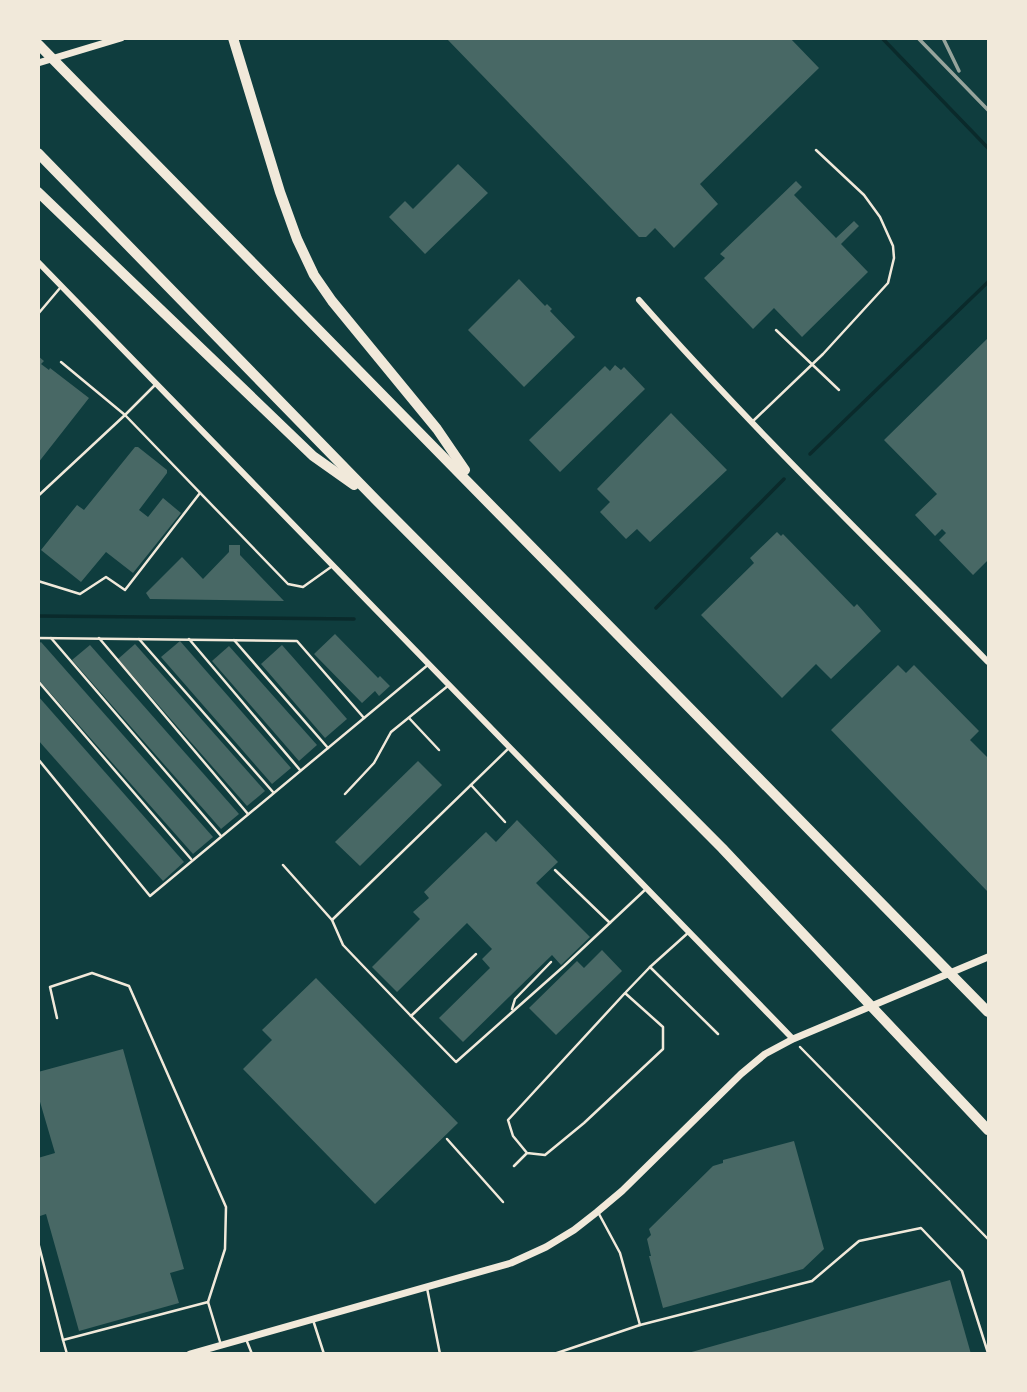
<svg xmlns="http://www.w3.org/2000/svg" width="1027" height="1392" font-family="Commissioner,sans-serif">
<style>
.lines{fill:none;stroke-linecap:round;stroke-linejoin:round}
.stream{stroke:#0a2a2b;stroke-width:3.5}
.building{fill:#486865}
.path{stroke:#f1e9da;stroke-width:2.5}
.service{stroke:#f1e9da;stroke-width:2.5}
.minor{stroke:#f1e9da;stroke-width:6}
.tertiary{stroke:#f1e9da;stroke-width:7}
.motorway{stroke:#f1e9da;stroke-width:10}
.rail{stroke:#97a49c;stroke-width:3.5}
</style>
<rect width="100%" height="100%" fill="#0f3d3e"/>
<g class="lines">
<!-- stream -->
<g class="stream">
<path d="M882 38 988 148"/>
<path d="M810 454 988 282"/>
<path d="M656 608 784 479"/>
<path d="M38 616 354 619"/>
</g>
</g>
<!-- building -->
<g class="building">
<path d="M446 38H790L819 68 700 184 718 204 674 248 655 228 646 237H639Z"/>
<path d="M458 164 488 193 425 254 389 217 405 201 413 209Z"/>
<path d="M796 181 802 187 794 195 836 238 854 221 859 226 841 244 868 272 802 337 774 308 753 329 704 278 725 258 720 254Z"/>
<path d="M519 279 545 306 547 304 552 309 550 311 575 337 524 387 468 330Z"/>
<path d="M988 338V560L973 575 939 540 946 533 942 529 935 536 915 515 937 494 884 440Z"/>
<path d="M38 356 44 361 41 364 49 370 50 368 89 398 38 463Z"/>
<path d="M615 365 621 370 624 367 645 389 560 472 529 440 605 366 610 371Z"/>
<path d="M671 413 727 470 650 542 637 529 626 539 600 512 610 502 597 489Z"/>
<path d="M135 447H138L167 470V473L139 510 148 517 163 498 181 513 133 573 106 552 81 582 41 550 77 505 84 510Z"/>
<path d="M777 532 781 536 783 534 854 607 857 604 881 631 831 679 816 664 782 698 701 615 754 563 750 558Z"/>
<path d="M229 545H240V555L284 601 150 599 146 593 182 557 203 579 229 552Z"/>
<path d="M335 634 378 678 380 676 390 686 379 696 375 691 362 703 314 654Z"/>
<path d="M180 641 291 768 272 784 161 657Z"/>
<path d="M41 642 213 837 193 854 38 679V644Z"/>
<path d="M135 644 265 791 247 806 118 659Z"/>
<path d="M90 645 239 814 221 829 72 660Z"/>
<path d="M282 645 347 719 325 738 261 664Z"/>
<path d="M229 646 317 745 299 761 212 661Z"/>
<path d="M898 665 906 673 914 665 979 731 970 740 988 758V892L831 730Z"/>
<path d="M38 696 184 862 163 881 38 740Z"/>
<path d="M418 761 442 785 360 866 335 842Z"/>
<path d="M517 820 558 862 536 883 590 937 561 965 552 955 463 1042 439 1018 490 968 482 959 492 949 467 923 397 992 372 967 420 919 413 912 429 898 424 892 486 832 496 842Z"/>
<path d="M602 950 622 971 556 1035 529 1008 577 961 584 968Z"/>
<path d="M316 978 458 1123 375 1204 243 1069 272 1040 262 1030Z"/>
<path d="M123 1049 184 1269 170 1273 179 1303 79 1331 46 1214 40 1216 38 1209V1158L55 1153 38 1095V1072Z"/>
<path d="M794 1141 824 1249 803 1269 663 1308 649 1256H651L647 1239 651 1235 649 1229 713 1166 723 1163V1160Z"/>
<path d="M950 1280 971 1354H689L688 1353Z"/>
</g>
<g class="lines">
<!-- path -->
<path class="path" d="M800 1047 988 1239"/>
<!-- service -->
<g class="service">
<path d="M38 314 60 288"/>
<path d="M776 330 839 390"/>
<path d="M61 362 125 415 156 384"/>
<path d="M752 422 823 354 888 283 894 258 893 246 880 217 864 195 816 150"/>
<path d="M38 496 125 415 288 584 303 587 331 567"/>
<path d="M38 581 80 594 106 577 125 590 200 493"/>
<path d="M38 638 297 641 364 718"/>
<path d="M51 638 221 836"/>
<path d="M99 638 248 814"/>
<path d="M139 639 273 792"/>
<path d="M189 639 300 770"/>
<path d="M234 640 328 748"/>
<path d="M38 681 191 859"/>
<path d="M409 718 439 750"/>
<path d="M38 759 150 896 429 664"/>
<path d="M471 785 505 822"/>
<path d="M345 794 374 763 391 732 449 685"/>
<path d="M283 865 332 920 510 747"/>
<path d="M555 870 610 923"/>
<path d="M332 920 343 945 411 1016 476 954"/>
<path d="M650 967 718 1034"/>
<path d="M626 992 650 967 689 932"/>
<path d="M512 1009 515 999 551 962"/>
<path d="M411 1016 456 1062 564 966 647 888"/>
<path d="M57 1018 50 987 92 973 129 986 226 1207 225 1249 208 1302"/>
<path d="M447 1139 503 1202"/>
<path d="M514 1166 527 1153 545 1155 584 1123 663 1049V1027L625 993 508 1120 513 1136 527 1153"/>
<path d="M599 1214 620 1253 640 1325 812 1281 859 1241 921 1228 962 1271 988 1353"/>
<path d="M38 1242 63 1340"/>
<path d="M427 1288 440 1354"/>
<path d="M313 1320 324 1354"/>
<path d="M246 1339 252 1354"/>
<path d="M67 1354 63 1340 208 1302 221 1345"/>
<path d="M554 1354 640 1325"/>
</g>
<!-- minor -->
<g class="minor">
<path d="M38 262 793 1039"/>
<path d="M639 300C750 426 871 543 988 662"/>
</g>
<!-- tertiary -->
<g class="tertiary">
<path d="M38 63 121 38"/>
<path d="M190 1354 511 1263 546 1247 574 1230 597 1212 622 1191 741 1074 765 1054 793 1039 988 957"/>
</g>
<!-- motorway -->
<g class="motorway">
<path d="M233 38 280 192 297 239 314 275 332 301 437 429 465 470"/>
<path d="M38 44 988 1012"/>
<path d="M38 153 378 502 722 848 988 1130"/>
<path d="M38 192 313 456 354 485"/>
</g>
<!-- rail -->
<g class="rail">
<path d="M918 38 988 110"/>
<path d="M943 38 959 71"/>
</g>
</g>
<!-- border -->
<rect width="1027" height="1392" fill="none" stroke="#f1e9da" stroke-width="80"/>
</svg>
